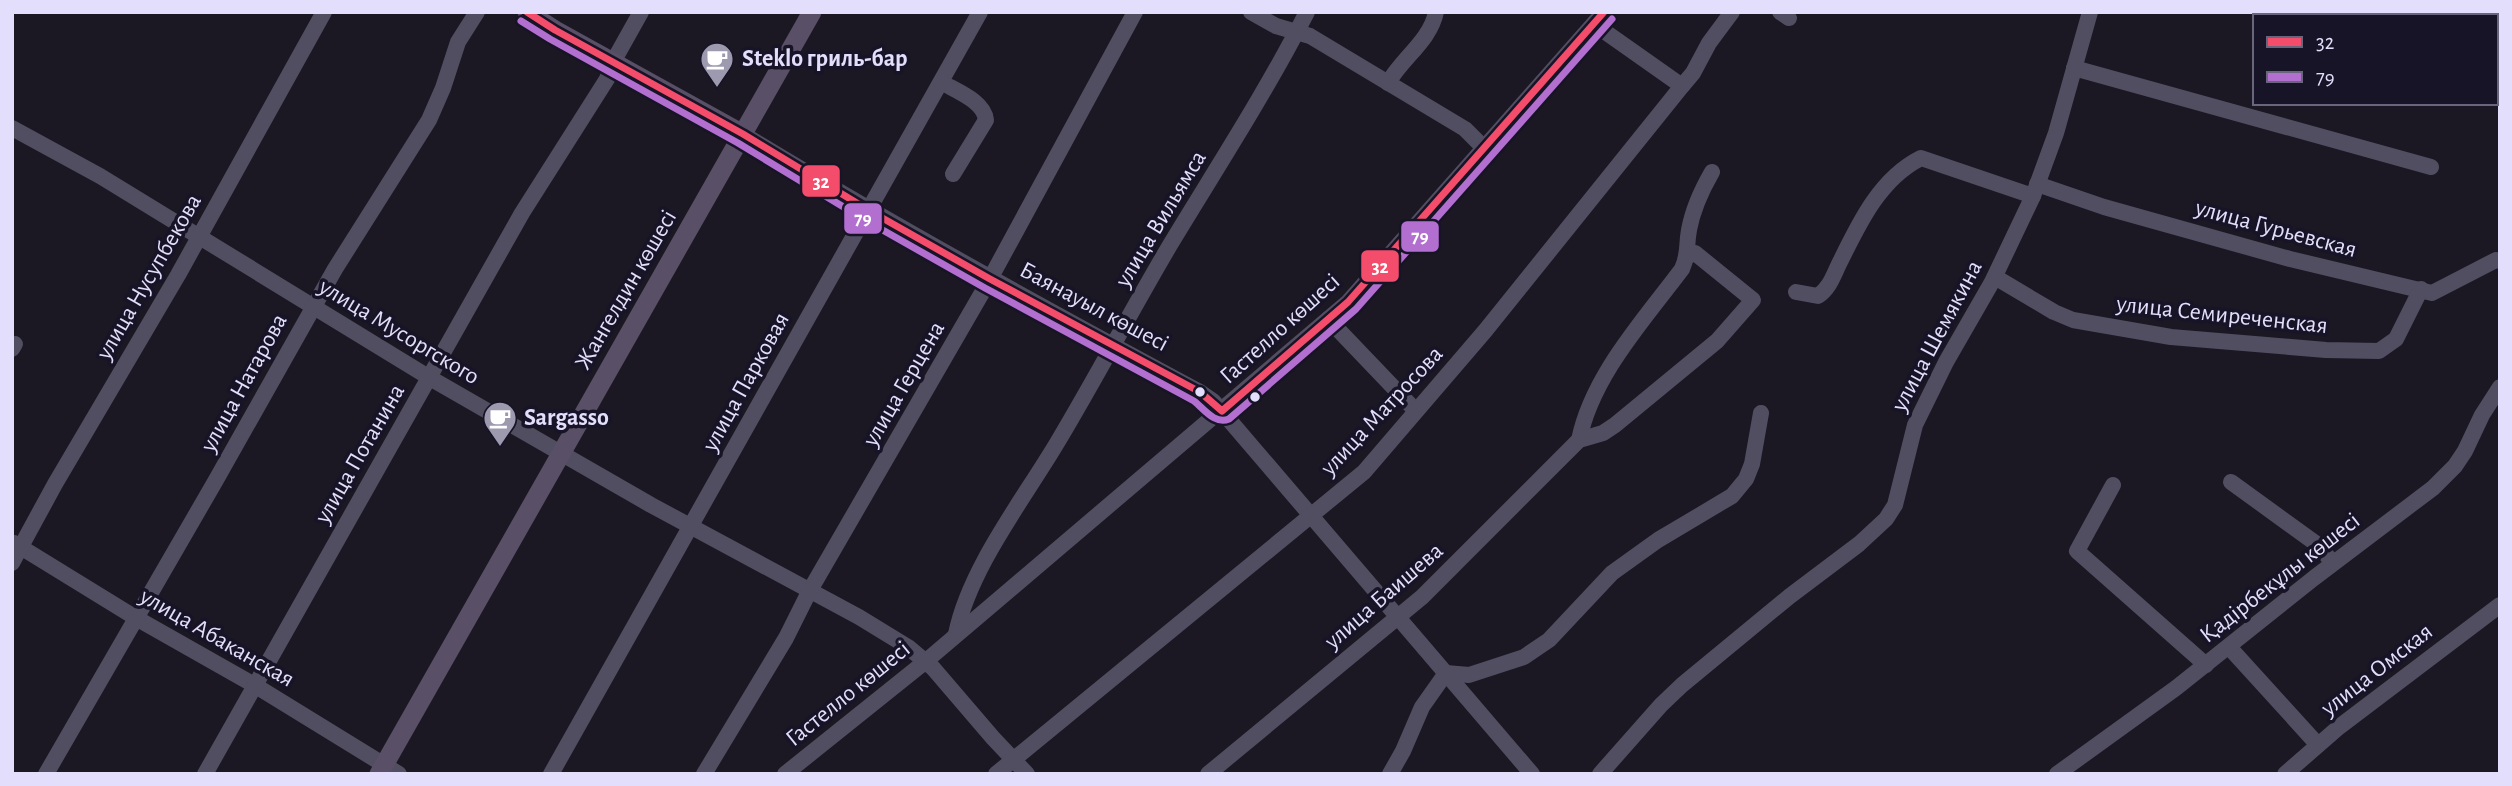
<svg xmlns="http://www.w3.org/2000/svg" width="2512" height="786" font-family="'Alegreya Sans',sans-serif">
<style>
.lines{fill:none;stroke-linecap:round;stroke-linejoin:round}
.minor{stroke:#514e62;stroke-width:16}
.major{stroke:#594f66;stroke-width:19}
.bus-1-casing{stroke:#181427;stroke-width:12}
.bus-2-casing{stroke:#181427;stroke-width:12}
.bus-1{stroke:#f44d6c;stroke-width:7}
.bus-2{stroke:#b36fd0;stroke-width:7}
.bus-dot{fill:#e3defb;stroke:#181427;stroke-width:2.5}
.labels{text-anchor:middle;dominant-baseline:central;stroke-width:7;stroke-linejoin:round;paint-order:stroke}
.poi-label{font-size:24px;font-weight:bold;fill:#e3defb;stroke:#181427;text-anchor:start}
.street-label{font-size:24px;fill:#e3defb;stroke:#181427}
.line-badge{stroke:#181427;stroke-width:2.5}
.badge-label{font-size:19px;text-anchor:middle;font-weight:bold;fill:#fff}
</style>
<rect width="100%" height="100%" fill="#1b1823"/>
<g class="lines">
<!-- minor -->
<g class="minor">
<path d="M1251 12 1276 26 1310 36 1465 129 1484 148"/>
<path d="M1780 12 1789 18"/>
<path d="M2361 12 2373 16"/>
<path d="M1594 24 1682 86"/>
<path d="M2074 68 2431 167"/>
<path d="M941 82C956 91 984 101 986 120L953 174"/>
<path d="M1388 83C1402 58 1430 41 1436 12"/>
<path d="M12 128 100 176 430 378 651 505 859 617 908 647 933 668 993 738 1027 774"/>
<path d="M743 134C892 225 1045 309 1200 392L1213 401 1532 774"/>
<path d="M2037 184 2104 207 2290 259 2432 293 2496 260 2500 261"/>
<path d="M1995 277 2054 312 2073 320 2171 337 2326 350 2379 351 2396 339 2421 289"/>
<path d="M1796 292 1818 296C1831 287 1834 273 1841 260 1860 221 1881 178 1921 158L2033 196"/>
<path d="M1328 319 1416 411"/>
<path d="M12 349 15 344"/>
<path d="M1579 440C1592 376 1643 321 1682 269 1689 254 1686 246 1689 230 1693 208 1701 191 1712 172"/>
<path d="M2231 482 2318 545 2333 563"/>
<path d="M2113 485 2077 551 2206 665"/>
<path d="M14 543 136 618 256 686 399 774"/>
<path d="M12 563 55 484 178 275 324 12"/>
<path d="M956 634C969 569 1023 500 1057 443 1096 378 1131 311 1170 245 1216 169 1266 92 1307 12"/>
<path d="M2229 647 2318 745"/>
<path d="M46 774 216 480 335 269 429 120 443 88 458 42 477 12"/>
<path d="M205 774 522 213 607 79 613 62 641 12"/>
<path d="M551 774 980 12"/>
<path d="M704 774 786 638 809 592 990 279 1135 12"/>
<path d="M785 774 926 661 1348 302 1604 12"/>
<path d="M996 774 1364 472 1485 331 1682 86 1693 73 1709 43 1732 12"/>
<path d="M1208 774 1422 597 1579 440 1603 433 1615 425 1717 341 1753 300 1695 253 1688 256"/>
<path d="M1390 774 1403 751 1422 707 1446 673 1469 675 1524 657 1549 640 1612 573 1658 540 1732 496 1746 479 1752 464 1761 413"/>
<path d="M1600 774 1661 705 1682 685 1790 596 1859 544 1886 519 1895 505 1915 425 1946 362 1992 282 2033 196 2056 133 2090 12"/>
<path d="M2057 774 2176 688 2314 578 2433 488 2455 466 2465 451 2482 415 2500 387"/>
<path d="M2285 774 2339 727 2500 605"/>
</g>
<!-- major -->
<g class="major">
<path d="M527 12 555 30 743 134"/>
<path d="M379 774 812 12"/>
</g>
<defs>
<path id="bus-1" d="M527 12 555 30 743 134 870 211 990 279 1200 392 1222 411 1348 302 1604 12"/>
<path id="bus-2" d="M521 21 550 39 738 143 865 220 985 288 1194 401C1204 409 1215 425 1229 419L1356 309 1612 19"/>
</defs>
<!-- bus-1 casing -->
<use href="#bus-1" class="bus-1-casing"/>
<!-- bus-2 casing -->
<use href="#bus-2" class="bus-2-casing"/>
<!-- bus-1 -->
<use href="#bus-1" class="bus-1"/>
<!-- bus-2 -->
<use href="#bus-2" class="bus-2"/>
</g>
<!-- icons -->
<defs>
<symbol id="cafe-pin" viewBox="-11 -11 22 30"><path d="M0 17L-7.5 6A9.5 9.5 0 1 1 7.5 6Z" fill="#9d99af" stroke="#181427"/><path d="M-5.5-4.5H6V0H3Q3 3.5 0 3.5H-2.5Q-5.5 3.5-5.5 0ZM3-3.2v2h1.7v-2ZM-6 4.5H4V6H-6Z" fill="#fff"/></symbol>
</defs>
<g fill-rule="evenodd">
<use href="#cafe-pin" x="698" y="40" width="38" height="52"/>
<use href="#cafe-pin" x="481" y="399" width="38" height="52"/>
</g>
<!-- markers -->
<g class="bus-dot">
<circle cx="1200" cy="392" r="6"/>
<circle cx="1255" cy="397" r="6"/>
</g>
<g class="labels">
<!-- poi labels -->
<g class="poi-label">
<text x="742" y="59">Steklo гриль-бар</text>
<text x="524" y="418">Sargasso</text>
</g>
<!-- street labels -->
<g class="street-label">
<text transform="translate(1161 219) rotate(-59)">улица Вильямса</text>
<text transform="translate(2276 229) rotate(15)">улица Гурьевская</text>
<text transform="translate(149 277) rotate(-60)">улица Нусупбекова</text>
<text transform="translate(626 290) rotate(-60)">Жангелдин көшесі</text>
<text transform="translate(1094 307) rotate(28)">Баянауыл көшесі</text>
<text transform="translate(2222 315) rotate(6)">улица Семиреченская</text>
<text transform="translate(1280 329) rotate(-42)">Гастелло көшесі</text>
<text transform="translate(399 332) rotate(31)">улица Мусоргского</text>
<text transform="translate(1937 336) rotate(-62)">улица Шемякина</text>
<text transform="translate(746 382) rotate(-61)">улица Парковая</text>
<text transform="translate(244 383) rotate(-61)">улица Натарова</text>
<text transform="translate(904 384) rotate(-60)">улица Герцена</text>
<text transform="translate(1382 411) rotate(-47)">улица Матросова</text>
<text transform="translate(360 454) rotate(-60)">улица Потанина</text>
<text transform="translate(2280 578) rotate(-38)">Қадірбекұлы көшесі</text>
<text transform="translate(1384 596) rotate(-41)">улица Баишева</text>
<text transform="translate(217 638) rotate(30)">улица Абаканская</text>
<text transform="translate(2377 670) rotate(-38)">улица Омская</text>
<text transform="translate(848 694) rotate(-39)">Гастелло көшесі</text>
</g>
</g>
<g class="line-badge">
<rect x="801" y="164" width="40" height="34" rx="7" fill="#f44d6c"/>
<rect x="843" y="202" width="40" height="33" rx="7" fill="#b36fd0"/>
<rect x="1400" y="220" width="40" height="33" rx="7" fill="#b36fd0"/>
<rect x="1360" y="249" width="40" height="34" rx="7" fill="#f44d6c"/>
</g>
<g class="badge-label">
<text x="821" y="188">32</text>
<text x="863" y="225">79</text>
<text x="1420" y="243">79</text>
<text x="1380" y="273">32</text>
</g>
<!-- border -->
<rect width="2512" height="786" fill="none" stroke="#e3defb" stroke-width="28"/>
<!-- legend -->
<rect x="2253" y="14" width="245" height="91" fill="#181427" stroke="#69657c" stroke-width="2"/>
<rect x="2267" y="37" width="35" height="10" fill="#f44d6c" stroke="#69657c" stroke-width="2"/>
<text x="2316" y="49" font-size="21" fill="#e3defb">32</text>
<rect x="2267" y="72" width="35" height="10" fill="#b36fd0" stroke="#69657c" stroke-width="2"/>
<text x="2316" y="84" font-size="21" fill="#e3defb">79</text>
</svg>
